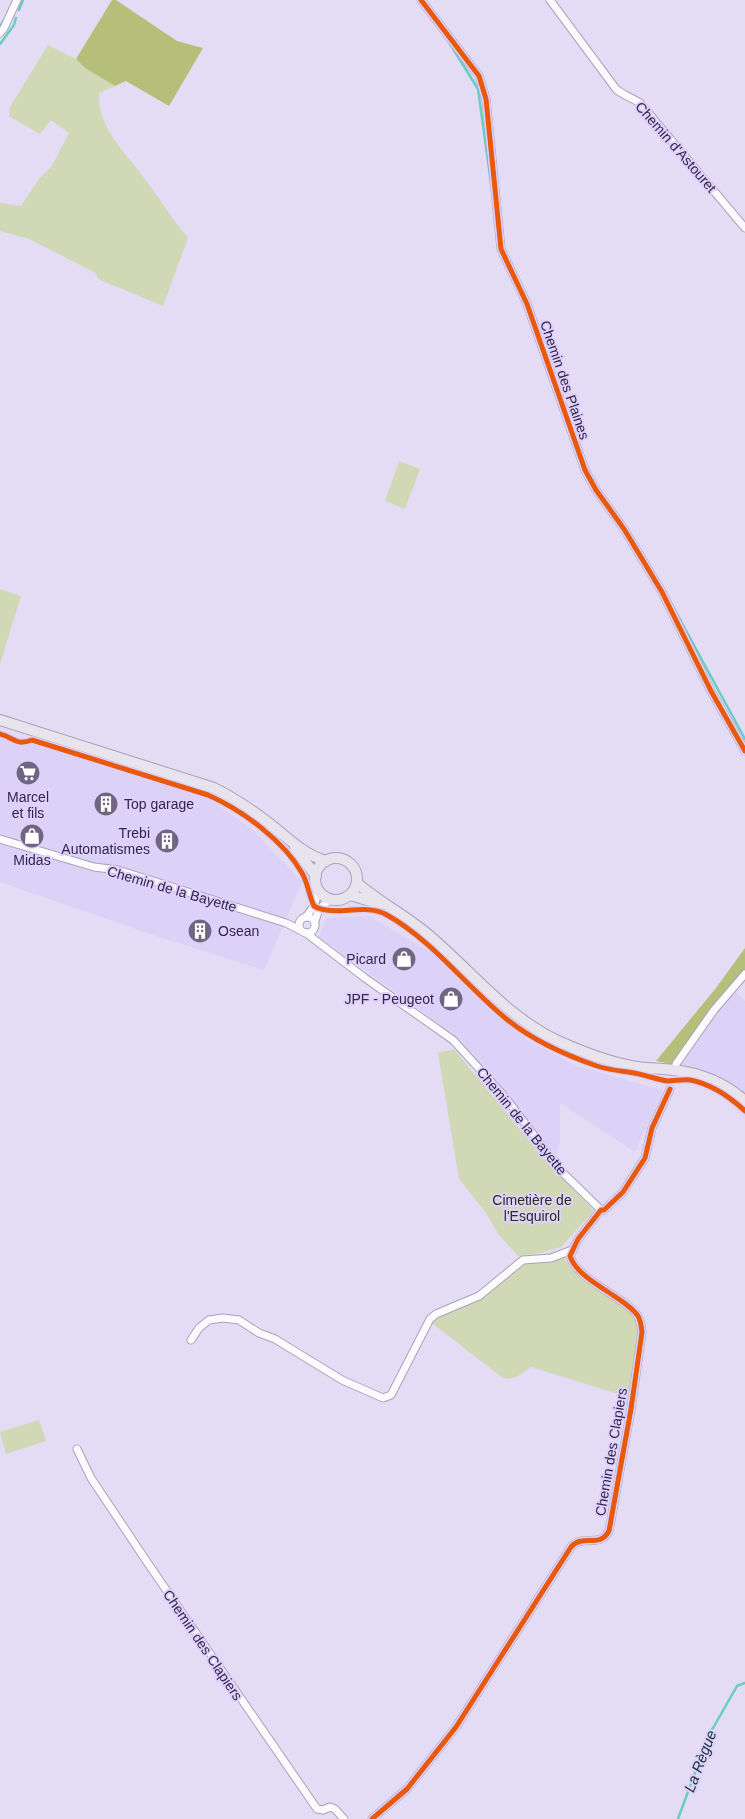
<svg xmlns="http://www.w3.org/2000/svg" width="745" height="1819" font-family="Arial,sans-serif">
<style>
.built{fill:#dcd1f7}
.green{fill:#d0d8b6}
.forest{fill:#b5bf7a}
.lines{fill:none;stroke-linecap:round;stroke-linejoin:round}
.stream{stroke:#68cdc4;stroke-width:2.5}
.minor-casing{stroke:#aaa2ba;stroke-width:9}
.primary-casing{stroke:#a9a1b9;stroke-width:12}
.minor{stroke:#fbfafd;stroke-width:7}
.primary{stroke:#e7e4ed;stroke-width:10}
.cycleway-casing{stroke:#dfd1fe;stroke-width:8}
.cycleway{stroke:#e8590c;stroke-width:5}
.labels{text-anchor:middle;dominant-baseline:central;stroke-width:4;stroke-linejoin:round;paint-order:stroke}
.street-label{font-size:14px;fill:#312744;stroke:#dfd1fe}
.poi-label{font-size:14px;fill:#312744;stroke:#dfd1fe;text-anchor:end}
.park-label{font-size:14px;fill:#282d18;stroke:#dfd1fe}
.water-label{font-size:15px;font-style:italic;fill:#14312c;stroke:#dfd1fe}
</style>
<rect width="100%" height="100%" fill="#e3dcf4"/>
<!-- built -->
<g class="built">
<path d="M0 731 209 799 253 830 302 882 264 970 150 934 0 882Z"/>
<path d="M369 916 432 953 529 1041 577 1066 663 1090 635 1152 560 1103V1143L555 1160 456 1036 319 937 326 918Z"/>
<path d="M735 991 745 1001V1095L727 1082 708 1073 680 1066 708 1021Z"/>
</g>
<!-- green -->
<g class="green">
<path d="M48 45 76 59 85 68 115 86 99 93C97 129 128 155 147 182 161 201 173 220 188 238L163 306 98 279 96 273 29 239 0 231V203L21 206 39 179 52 166 69 133 51 120 40 134 9 116 10 107Z"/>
<path d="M399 461 420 469 405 509 385 501Z"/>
<path d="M0 589 21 596 0 664Z"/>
<path d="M454 1049 548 1163 594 1211 561 1247 540 1253 518 1256 499 1235 486 1213 459 1179 438 1053Z"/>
<path d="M568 1248 563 1257 569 1265C584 1277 635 1310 639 1325 643 1341 631 1380 628 1397L531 1367C523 1373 514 1381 503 1378L433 1324 434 1312 445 1306 480 1294 519 1258 544 1255Z"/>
<path d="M39 1420 46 1441 6 1454 0 1432Z"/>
</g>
<!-- forest -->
<g class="forest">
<path d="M112 0H116L177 41 203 48 169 106 126 81 115 86 85 68 76 59Z"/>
<path d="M745 948V978L708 1021 680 1066 656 1061 716 988Z"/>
</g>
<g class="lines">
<!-- stream -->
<g class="stream">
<path d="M19 10 23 0"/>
<path d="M0 27 4 20"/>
<path d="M447 39 478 89 491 183"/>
<path d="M0 44 14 25 16 18"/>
<path d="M671 603 745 739"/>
<path d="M678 1819 699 1762C708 1750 705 1735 713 1728L737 1686 745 1683"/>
</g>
<defs>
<g id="minor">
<path d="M421 0 479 76 486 99 501 249 527 304 585 470 596 490 624 529 662 592 711 691 745 751"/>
<path d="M550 0 616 89C623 95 632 98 640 103L745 228"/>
<path d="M0 33 4 28 17 0"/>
<path d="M0 839 94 867 118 870 286 923 300 930"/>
<circle cx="307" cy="925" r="8"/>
<path d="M306 917 314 906 319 890"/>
<path d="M315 921 319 909 331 899"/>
<path d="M306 933 365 978 453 1040 505 1097 561 1171 601 1210"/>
<path d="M675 1070 676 1064 714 1010 745 974"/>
<path d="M191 1340 199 1328 209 1320 223 1318 239 1320 259 1333 275 1339 342 1380 383 1398 391 1395 430 1319 436 1314 479 1296 523 1260 551 1258 572 1250"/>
<path d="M77 1449 91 1478 147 1562 317 1809 323 1810 330 1807 335 1809 344 1819"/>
<path d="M372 1819 407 1789 456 1727 571 1547C583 1533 599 1549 609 1531L631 1409 642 1332C641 1326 641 1321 638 1316 624 1296 578 1281 570 1256L578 1239 601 1210H604L623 1192 645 1158 652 1128 670 1089"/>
</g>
<g id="primary">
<path d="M0 720 214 788C234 798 252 810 270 824 288 838 303 854 326 861"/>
<path d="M295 848 316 876"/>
<circle cx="336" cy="879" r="21"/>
<path d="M357 883C378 901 403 914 425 932 469 968 504 1015 556 1040 580 1051 606 1061 631 1066 645 1069 659 1068 673 1070 700 1073 725 1083 745 1101"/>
<path d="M350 895 380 904"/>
</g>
</defs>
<!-- minor casing -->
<use href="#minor" class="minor-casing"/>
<!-- primary casing -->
<use href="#primary" class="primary-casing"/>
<!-- minor -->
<use href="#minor" class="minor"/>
<!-- primary -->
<use href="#primary" class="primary"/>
<defs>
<g id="cycleway">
<path d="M421 0 479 76 486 99 501 249 527 304 585 470 596 490 624 529 662 592 711 691 745 751"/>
<path d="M0 734C15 738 15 746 32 740L208 795C242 810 284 841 302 873 308 883 309 896 314 906 335 918 364 902 387 915 433 941 464 984 504 1017 530 1039 565 1055 597 1066 609 1070 622 1071 634 1073 645 1075 656 1079 667 1081 675 1081 683 1079 690 1080 711 1084 730 1097 745 1111"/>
<path d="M372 1819 407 1789 456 1727 571 1547C583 1533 599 1549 609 1531L631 1409 642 1332C641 1326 641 1321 638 1316 624 1296 578 1281 570 1256L578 1239 601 1210H604L623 1192 645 1158 652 1128 670 1089"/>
</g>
</defs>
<!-- cycleway casing -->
<use href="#cycleway" class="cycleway-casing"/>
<!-- cycleway -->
<use href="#cycleway" class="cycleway"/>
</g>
<!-- icons -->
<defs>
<symbol id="supermarket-disc" viewBox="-11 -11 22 22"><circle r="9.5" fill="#6f6682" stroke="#dfd1fe"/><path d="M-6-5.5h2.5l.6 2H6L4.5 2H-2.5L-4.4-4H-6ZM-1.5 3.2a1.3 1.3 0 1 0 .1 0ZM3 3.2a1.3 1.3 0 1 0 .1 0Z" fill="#fff"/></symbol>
<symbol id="building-disc" viewBox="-11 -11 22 22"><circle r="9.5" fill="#6f6682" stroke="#dfd1fe"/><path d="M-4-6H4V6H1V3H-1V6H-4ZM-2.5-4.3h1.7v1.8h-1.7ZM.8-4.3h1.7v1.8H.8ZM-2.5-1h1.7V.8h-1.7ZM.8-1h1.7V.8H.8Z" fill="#fff"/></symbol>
<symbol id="shop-disc" viewBox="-11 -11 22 22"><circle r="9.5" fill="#6f6682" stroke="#dfd1fe"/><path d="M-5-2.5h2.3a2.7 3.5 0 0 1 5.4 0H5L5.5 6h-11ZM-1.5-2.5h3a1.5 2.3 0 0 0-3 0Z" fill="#fff"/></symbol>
</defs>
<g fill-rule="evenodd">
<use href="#supermarket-disc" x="14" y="759" width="28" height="28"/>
<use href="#building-disc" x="92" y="790" width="28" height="28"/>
<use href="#shop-disc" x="18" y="822" width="28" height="28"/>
<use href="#building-disc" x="153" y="827" width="28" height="28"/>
<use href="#building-disc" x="186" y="917" width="28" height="28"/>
<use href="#shop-disc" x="390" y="945" width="28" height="28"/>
<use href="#shop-disc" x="437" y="985" width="28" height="28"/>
</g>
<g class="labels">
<!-- street labels -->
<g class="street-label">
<text transform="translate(676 147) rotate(49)">Chemin d'Astouret</text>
<text transform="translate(565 380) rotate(71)">Chemin des Plaines</text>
<text transform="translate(172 889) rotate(16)">Chemin de la Bayette</text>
<text transform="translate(522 1121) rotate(51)">Chemin de la Bayette</text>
<text transform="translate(611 1452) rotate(-80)">Chemin des Clapiers</text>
<text transform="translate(203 1645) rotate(56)">Chemin des Clapiers</text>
</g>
<!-- poi labels -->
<g class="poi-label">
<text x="28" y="797" text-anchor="middle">Marcel<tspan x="28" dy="16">et fils</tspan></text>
<text x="124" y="804" text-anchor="start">Top garage</text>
<text x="150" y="833">Trebi<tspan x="150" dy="16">Automatismes</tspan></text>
<text x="32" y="860" text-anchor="middle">Midas</text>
<text x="218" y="931" text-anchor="start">Osean</text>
<text x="386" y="959">Picard</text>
<text x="434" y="999">JPF - Peugeot</text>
</g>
<!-- park labels -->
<g class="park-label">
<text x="532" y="1200">Cimetière de<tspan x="532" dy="16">l'Esquirol</tspan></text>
</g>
<!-- water labels -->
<g class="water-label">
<text transform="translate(700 1761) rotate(-69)">La Règue</text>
</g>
</g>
</svg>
